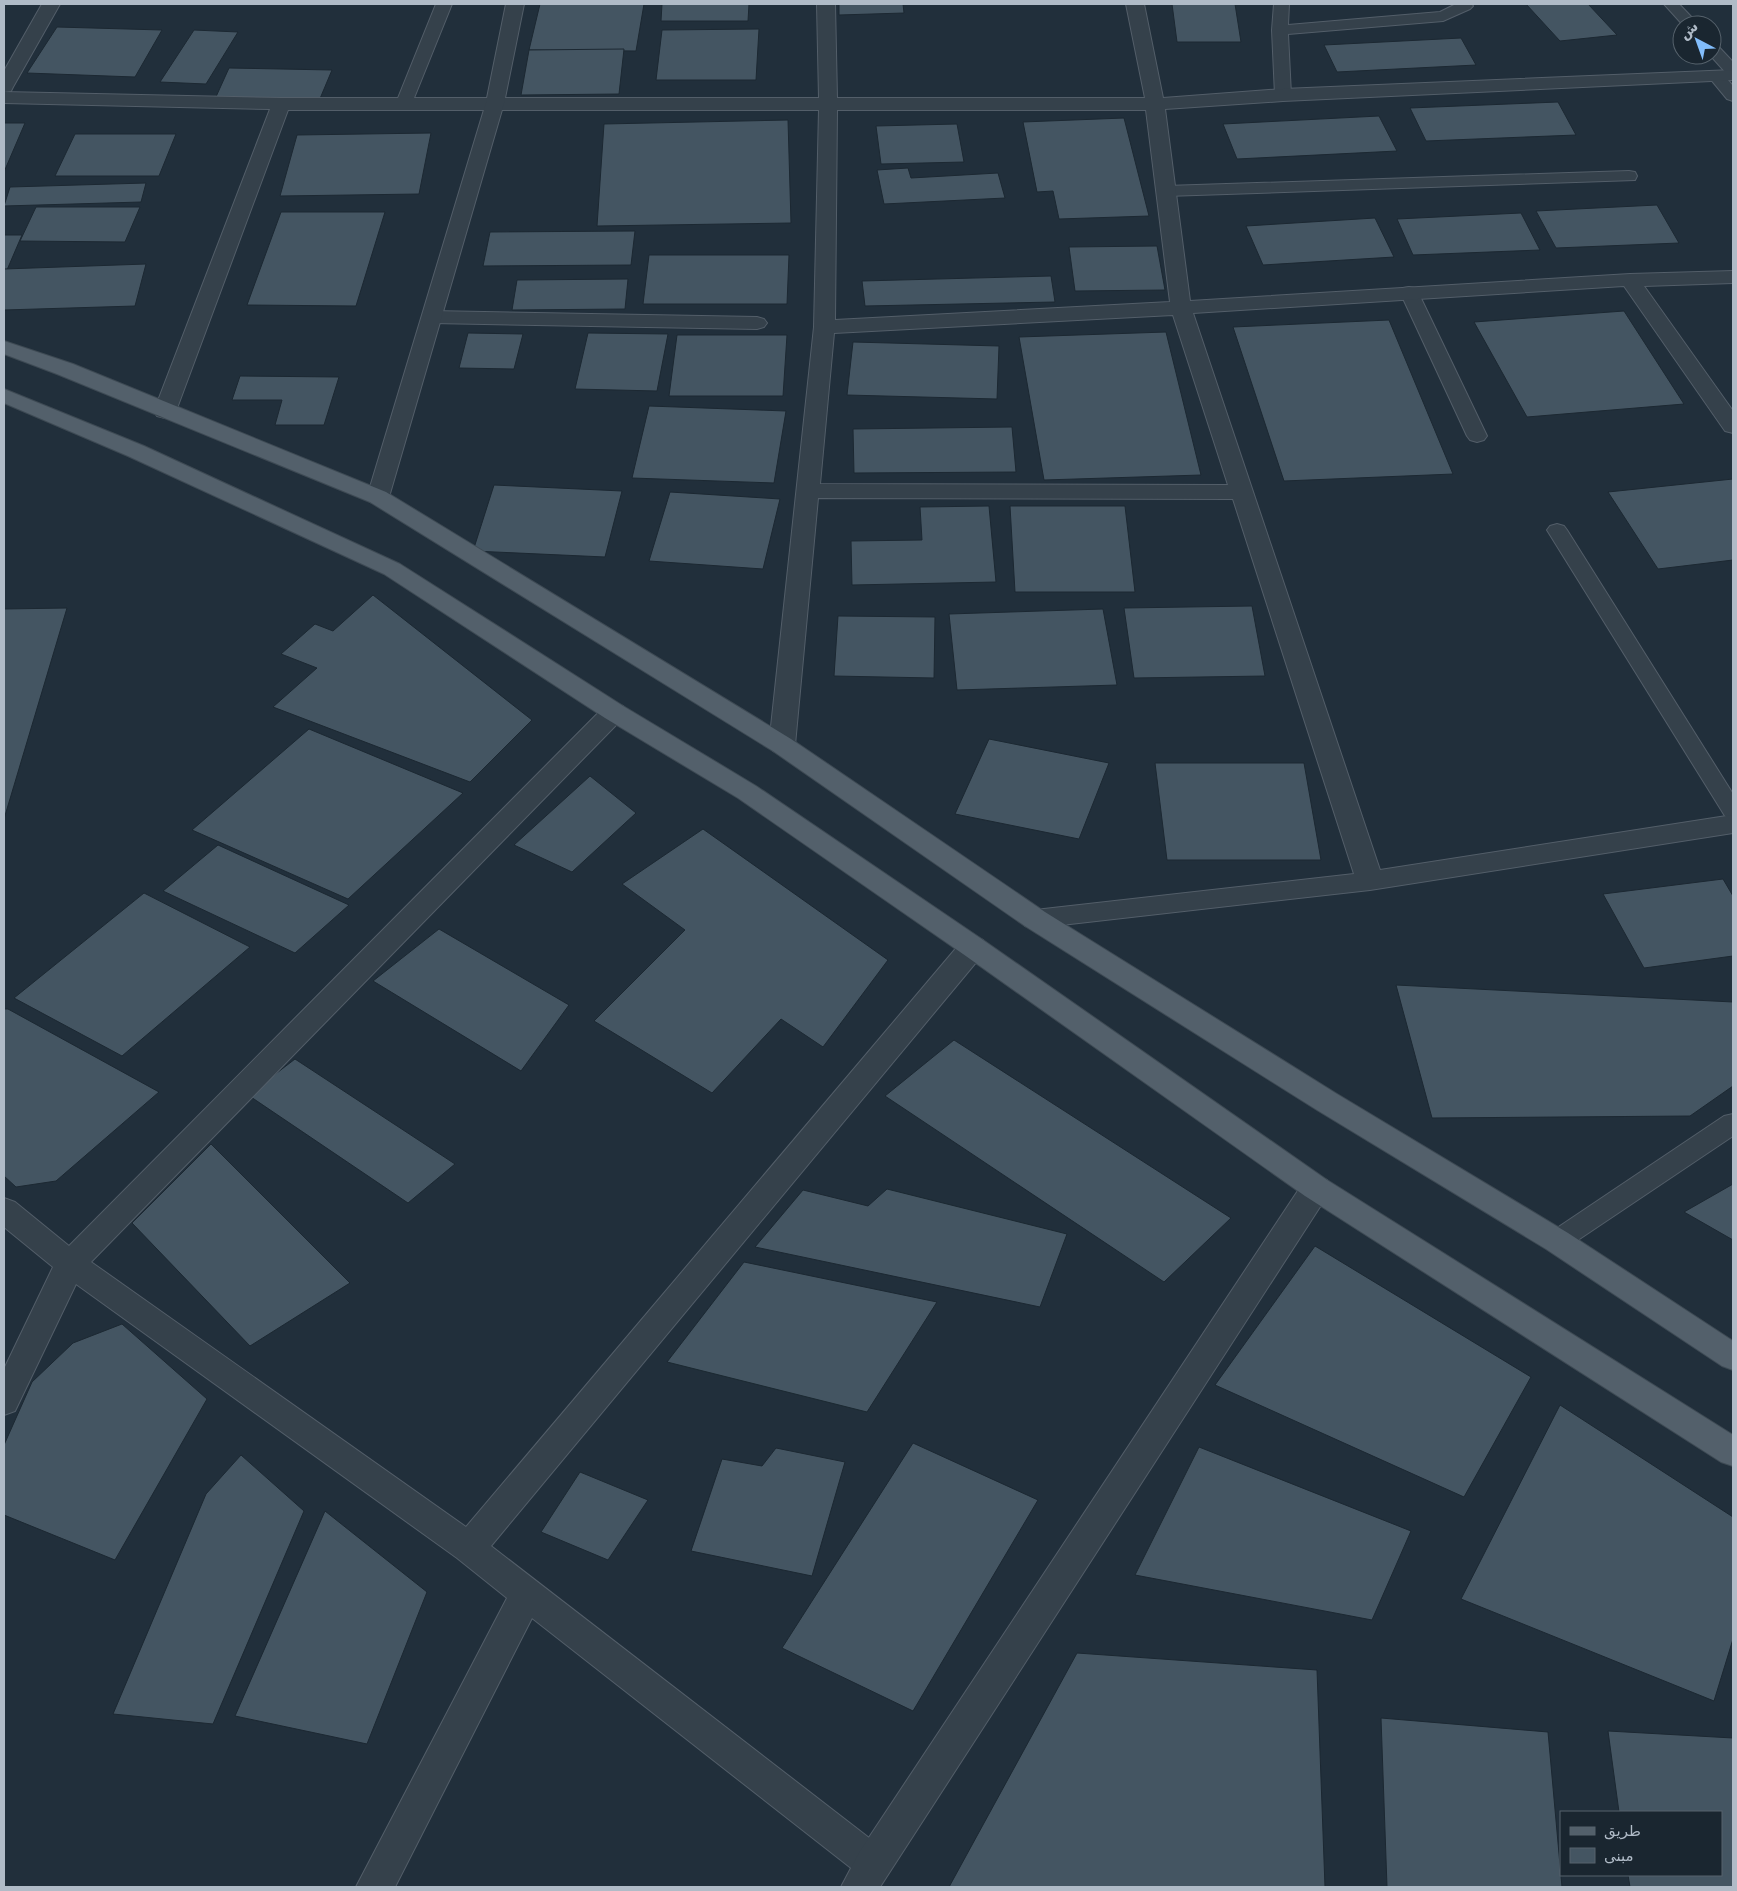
<svg xmlns="http://www.w3.org/2000/svg" width="1737" height="1891" font-family="'DejaVu Sans',Vazirmatn,sans-serif">
<style>
.building{fill:#445562;stroke:#1c2832}
.lines{fill:none;stroke-linecap:round;stroke-linejoin:round}
.service-casing{stroke:#535e69;stroke-width:2}
.minor-casing{stroke:#535e69;stroke-width:2}
.tertiary-casing{stroke:#535e69;stroke-width:2}
.primary-casing{stroke:#3e4a54;stroke-width:2}
.service{fill:#35414b;fill-rule:evenodd}
.minor{fill:#35414b;fill-rule:evenodd}
.tertiary{fill:#35414b;fill-rule:evenodd}
.primary{fill:#53606b;fill-rule:evenodd}
</style>
<rect width="100%" height="100%" fill="#212f3b"/>
<!-- building -->
<g class="building">
<path d="M540 4H644L636 51 529 50Z"/>
<path d="M662 4H749L748 21H661Z"/>
<path d="M839 4H903L904 13 839 15Z"/>
<path d="M1172 4H1235L1241 42H1177Z"/>
<path d="M1526 4H1588L1617 35 1560 41Z"/>
<path d="M57 27 162 30 135 77 27 73Z"/>
<path d="M759 29 756 80H656L662 30Z"/>
<path d="M194 30 238 32 206 84 160 82Z"/>
<path d="M1461 38 1476 65 1337 72 1324 45Z"/>
<path d="M624 49 619 94 521 95 529 50Z"/>
<path d="M229 68 332 70 319 101 215 99Z"/>
<path d="M1558 102 1576 135 1426 141 1410 108Z"/>
<path d="M1379 116 1397 151 1237 159 1223 124Z"/>
<path d="M1124 118 1149 216 1059 219 1053 191 1037 192 1023 122Z"/>
<path d="M788 120 791 223 597 226 604 124Z"/>
<path d="M4 123H25L4 172Z"/>
<path d="M957 124 964 162 881 164 876 126Z"/>
<path d="M431 133 419 194 280 196 297 135Z"/>
<path d="M75 134H176L159 176H55Z"/>
<path d="M908 168 911 178 998 173 1005 198 884 204 877 170Z"/>
<path d="M146 183 141 202 4 206 10 187Z"/>
<path d="M1657 205 1679 243 1556 248 1536 211Z"/>
<path d="M36 207H140L125 242 20 241Z"/>
<path d="M281 212H385L356 306 247 305Z"/>
<path d="M1521 213 1540 250 1413 255 1397 219Z"/>
<path d="M1375 218 1394 257 1263 265 1246 226Z"/>
<path d="M635 231 631 265 483 266 490 232Z"/>
<path d="M4 235H22L4 277Z"/>
<path d="M1157 246 1165 290 1075 291 1069 247Z"/>
<path d="M649 255H789L787 304H643Z"/>
<path d="M146 264 135 306 4 310V269Z"/>
<path d="M1051 276 1055 302 865 306 862 281Z"/>
<path d="M628 279 625 309 512 310 517 280Z"/>
<path d="M1624 311 1684 404 1527 417 1474 322Z"/>
<path d="M1389 320 1453 474 1284 481 1233 327Z"/>
<path d="M1166 332 1201 475 1044 480 1019 337Z"/>
<path d="M468 333 523 334 514 369 459 368Z"/>
<path d="M588 333 668 334 657 391 575 389Z"/>
<path d="M677 335H787L783 396H669Z"/>
<path d="M853 342 999 346 997 399 847 395Z"/>
<path d="M240 376 339 377 324 425H275L282 400H232Z"/>
<path d="M649 406 786 411 774 483 632 478Z"/>
<path d="M1012 427 1016 472 854 473 853 429Z"/>
<path d="M1733 479V560L1658 569 1608 492Z"/>
<path d="M494 485 622 491 605 557 473 551Z"/>
<path d="M670 492 780 499 763 569 649 561Z"/>
<path d="M989 506 996 582 852 585 851 541 922 540 920 507Z"/>
<path d="M1010 506H1125L1135 592H1015Z"/>
<path d="M373 595 532 720 470 782 273 707 317 668 281 654 315 624 333 631Z"/>
<path d="M1252 606 1265 676 1134 678 1124 608Z"/>
<path d="M67 608 4 819V609Z"/>
<path d="M1103 609 1117 685 957 690 949 614Z"/>
<path d="M838 616 935 617 934 678 834 676Z"/>
<path d="M309 729 463 793 348 899 192 830Z"/>
<path d="M989 739 1109 763 1079 839 955 814Z"/>
<path d="M1155 763H1304L1321 860H1167Z"/>
<path d="M590 776 636 813 572 872 514 845Z"/>
<path d="M703 829 888 960 823 1047 781 1019 712 1093 594 1021 685 930 622 884Z"/>
<path d="M218 845 349 905 295 953 163 891Z"/>
<path d="M1723 879 1733 896V956L1644 968 1603 894Z"/>
<path d="M144 893 250 947 122 1056 14 998Z"/>
<path d="M439 929 569 1005 521 1071 373 981Z"/>
<path d="M1396 985 1733 1002V1086L1690 1116 1432 1118Z"/>
<path d="M4 1009H8L159 1092 56 1181 16 1187 4 1176Z"/>
<path d="M954 1040 1231 1218 1164 1282 885 1096Z"/>
<path d="M295 1059 455 1164 408 1203 248 1095Z"/>
<path d="M211 1144 350 1283 250 1346 132 1223Z"/>
<path d="M1733 1184V1240L1684 1212Z"/>
<path d="M887 1189 1067 1234 1040 1307 755 1247 803 1190 868 1206Z"/>
<path d="M1315 1246 1531 1377 1464 1497 1215 1385Z"/>
<path d="M744 1262 937 1302 867 1412 667 1362Z"/>
<path d="M122 1324 207 1399 115 1560 4 1515V1445L32 1382 73 1343Z"/>
<path d="M1560 1405 1733 1517V1639L1714 1701 1461 1599Z"/>
<path d="M913 1443 1038 1500 913 1711 782 1648Z"/>
<path d="M1199 1447 1411 1531 1372 1620 1135 1575Z"/>
<path d="M776 1448 845 1462 812 1576 691 1551 722 1459 762 1466Z"/>
<path d="M241 1455 304 1511 213 1724 113 1714 206 1494Z"/>
<path d="M580 1472 648 1500 608 1560 541 1532Z"/>
<path d="M325 1511 427 1592 367 1744 235 1716Z"/>
<path d="M1077 1653 1317 1670 1325 1887H949Z"/>
<path d="M1381 1718 1548 1732 1562 1887H1387Z"/>
<path d="M1608 1731 1733 1738V1887H1630L1628 1875H1721V1812H1619Z"/>
</g>
<g class="lines">
<defs>
<g id="service">
<path d="M436 4H452L412 103 410 106H398L396 103Z"/>
<path d="M1274 4H1289L1288 25 1440 12 1456 4H1471L1473 6 1470 9 1443 21 1288 34 1291 95 1289 98H1277L1275 95 1272 30Z"/>
<path d="M1664 4H1679L1699 25H1683Z"/>
<path d="M1712 43 1717 45 1733 62V76L1727 74 1710 55H1712Z"/>
<path d="M1716 71 1722 73 1733 86V101L1727 99 1708 76 1710 73Z"/>
<path d="M1629 171 1635 172 1637 176 1635 180 1166 196 1160 195 1158 191 1160 187 1166 186Z"/>
<path d="M1409 287 1415 288 1418 292 1487 436 1484 440 1477 442 1470 440 1467 436 1400 292 1403 288Z"/>
<path d="M1557 524 1564 526 1567 530 1733 794V818L1725 816 1547 530 1550 526Z"/>
<path d="M1733 1114V1136L1566 1248 1557 1251 1548 1248 1544 1241 1548 1234 1724 1116Z"/>
</g>
<g id="minor">
<path d="M42 4H60L13 87 11 91 4 92 281 98H819L817 4H835L837 98H1145L1126 4H1144L1163 98 1283 89 1733 70V80L1283 101 1165 109 1190 301 1630 274 1733 271V283L1644 286 1733 411V433L1725 431 1624 286 1193 313 1380 870 1733 815V833L1370 890 1035 928 1025 926 1021 919 1025 912 1035 910 1354 874 1233 499 818 498 795 745 791 751 782 753 773 751 769 745 814 327 819 110H288L176 411 173 416 165 418 157 416 154 411 270 109 4 103V71ZM837 110H1146L1170 302 835 320ZM1173 315 1228 485 820 484 834 333Z"/>
<path d="M432 311 757 317 764 319 767 323 764 327 757 329 432 323 425 321 422 317 425 313Z"/>
<path d="M614 704 623 706 627 712 623 718 91 1262 466 1527 963 940 973 937 983 940 987 947 983 954 491 1546 886 1851 892 1863 886 1875 873 1881 860 1875 532 1618 395 1887H356L507 1598 457 1558 76 1284 15 1411 4 1415V1369L53 1267 4 1227V1198L15 1202 69 1246 605 706Z"/>
</g>
<g id="tertiary">
<path d="M506 4H524L504 103 389 497 386 502 378 504 370 502 367 497 486 103Z"/>
<path d="M1316 1177 1327 1180 1331 1188 1327 1196 880 1887H841L860 1851 1305 1180Z"/>
</g>
<g id="primary">
<path d="M4 341 73 364 386 492 791 739 1045 912 1337 1094 1568 1233 1733 1341V1370L1722 1366 1546 1249 1317 1110 1025 926 773 751 370 502 57 374 4 354Z"/>
<path d="M4 389 144 446 400 564 623 706 756 786 983 940 1327 1180 1733 1435V1466L1721 1462 1305 1196 963 954 738 798 605 718 384 574 128 456 4 403Z"/>
</g>
</defs>
<!-- service casing -->
<use href="#service" class="service-casing"/>
<!-- minor casing -->
<use href="#minor" class="minor-casing"/>
<!-- tertiary casing -->
<use href="#tertiary" class="tertiary-casing"/>
<!-- primary casing -->
<use href="#primary" class="primary-casing"/>
<!-- service -->
<use href="#service" class="service"/>
<!-- minor -->
<use href="#minor" class="minor"/>
<!-- tertiary -->
<use href="#tertiary" class="tertiary"/>
<!-- primary -->
<use href="#primary" class="primary"/>
</g>
<!-- border -->
<rect width="1737" height="1891" fill="none" stroke="#b0bbc7" stroke-width="10"/>
<!-- legend -->
<rect x="1560" y="1811" width="162" height="65" fill="#1a2630" stroke="#56626c"/>
<rect x="1570" y="1827" width="25" height="8" fill="#53606b" stroke="#56626c"/>
<text x="1604" y="1836" font-size="15" fill="#b0bbc7">طريق</text>
<rect x="1570" y="1848" width="25" height="15" fill="#445562" stroke="#56626c"/>
<text x="1604" y="1861" font-size="15" fill="#b0bbc7">مبنى</text>
<!-- north arrow -->
<g transform="translate(1697 40) rotate(319)"><circle r="24" fill="#1a2630" stroke="#56626c"/>
<path d="M0-4L9 19L0 12L-9 19Z" fill="#82bdfb"/>
<text y="-8" font-size="14" font-weight="bold" text-anchor="middle" fill="#b0bbc7">ش</text>
</g>
</svg>
